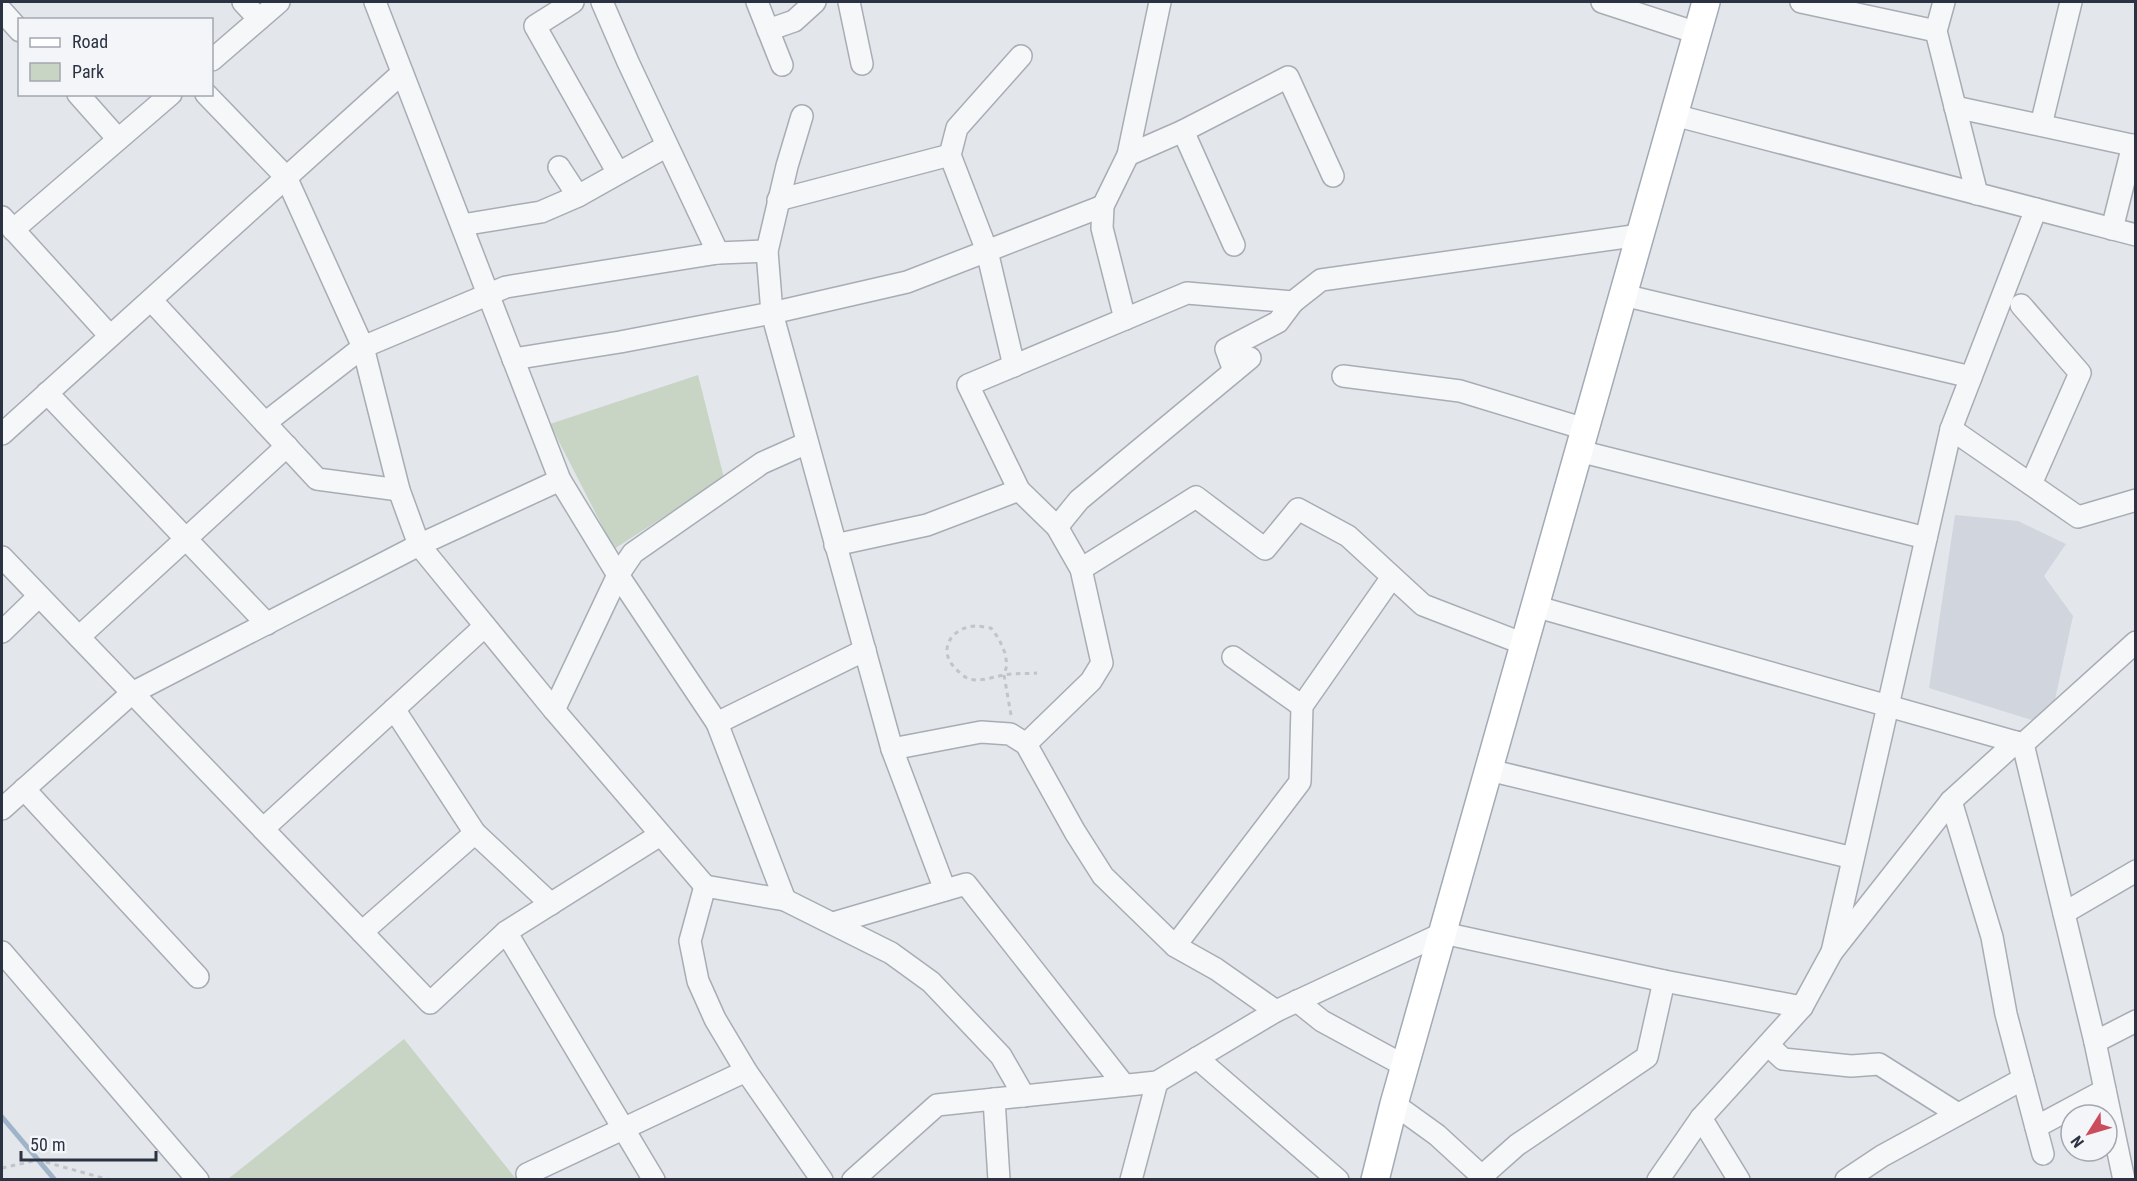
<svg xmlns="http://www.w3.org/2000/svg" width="2137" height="1181" font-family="'Roboto Condensed',sans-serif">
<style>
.built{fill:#d1d5dd}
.green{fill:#c8d4c4}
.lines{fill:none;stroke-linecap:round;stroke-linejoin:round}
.stream{stroke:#9fb3c9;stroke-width:5}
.minor-casing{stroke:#a8adb5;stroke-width:24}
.major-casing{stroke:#a2aab6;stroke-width:30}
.path{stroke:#c1c4ca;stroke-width:3;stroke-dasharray:4.5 4.5;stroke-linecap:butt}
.minor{stroke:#f6f7f9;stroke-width:21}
.major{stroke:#fff;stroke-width:27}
</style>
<rect width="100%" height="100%" fill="#e3e6eb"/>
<!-- built -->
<path class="built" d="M1955 515 2018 521 2066 544 2044 576 2073 616 2053 709 2038 722 1929 688Z"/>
<!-- green -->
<g class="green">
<path d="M698 375 724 478 614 549 550 424Z"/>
<path d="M404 1039 516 1179H228Z"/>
</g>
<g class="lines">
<!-- stream -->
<path class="stream" d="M2 1117 55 1180"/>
<defs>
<g id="minor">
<path d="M243 2 259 19"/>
<path d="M375 2 560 480 618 575 717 723 785 900"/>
<path d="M573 2 535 26 618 173"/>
<path d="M602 2 628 62 718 253"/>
<path d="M757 2 782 65"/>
<path d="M849 2 862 64"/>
<path d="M1602 2 1697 33"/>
<path d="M1801 2 1936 31"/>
<path d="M1944 2 1936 31 1977 194"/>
<path d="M2 11 20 31"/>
<path d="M768 30 794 21 815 2"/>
<path d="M212 60 279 2"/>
<path d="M78 94 118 139"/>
<path d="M206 94 286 177 363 347 506 287 718 253 767 251"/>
<path d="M1955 107 2136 146"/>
<path d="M1674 115 2136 235"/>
<path d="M802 116 787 166 767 251 772 313 892 749 981 732 1010 734 1026 744 1075 832 1103 876 1175 946 1216 969 1276 1011"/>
<path d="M2041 125 2071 2"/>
<path d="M1183 131 1234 245"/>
<path d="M1128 155 1183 131 1288 77 1333 176"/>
<path d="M559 167 578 196"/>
<path d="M778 200 950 155"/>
<path d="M2 217 110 336"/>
<path d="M462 225 541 212 578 196 667 146"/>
<path d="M2112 229 2133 145"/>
<path d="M13 230 171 94"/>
<path d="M1623 295 1971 377"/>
<path d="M151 300 317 479 399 490"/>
<path d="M2021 305 2080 373 2031 484"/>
<path d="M1125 319 1102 228 1103 206 1128 155 1160 2"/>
<path d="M513 359 620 342 772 313 907 282 1103 206"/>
<path d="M1014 366 987 251 950 155 957 128 1021 56"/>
<path d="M1234 371 1226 349 1278 322 1293 302"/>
<path d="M1343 376 1460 391 1585 429"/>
<path d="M47 393 267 624"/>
<path d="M265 423 363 347 399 490 419 545 554 710 705 886"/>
<path d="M1951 429 2078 517 2136 500"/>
<path d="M2 434 402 73"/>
<path d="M1579 451 1926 538"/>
<path d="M1057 527 1079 500 1250 358"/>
<path d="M835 545 927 525 1019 490"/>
<path d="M2 557 430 1003 506 932 660 835"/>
<path d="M1081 569 1196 497 1265 549 1298 509 1348 536 1423 605 1524 644"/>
<path d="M1534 606 2023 744"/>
<path d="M2 632 39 596"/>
<path d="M79 637 287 446"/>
<path d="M1233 657 1302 706"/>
<path d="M394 709 475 833 551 904"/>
<path d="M554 710 618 575 633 553 762 463 807 443"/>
<path d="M717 723 865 650"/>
<path d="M1026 744 1091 681 1102 663 1081 569 1057 527 1019 490 968 385 1187 293 1293 302 1321 280 1640 235"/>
<path d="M2023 744 2095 1042 2124 1180"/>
<path d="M2023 744 2136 642"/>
<path d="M892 749 945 890"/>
<path d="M1489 770 1853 858"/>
<path d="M24 789 198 977"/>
<path d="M1951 801 1992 937 2006 1014 2043 1154"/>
<path d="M2 809 132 693 419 545 560 480"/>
<path d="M263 829 485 626"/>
<path d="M2064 913 2136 871"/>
<path d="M833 923 966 884 1124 1085"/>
<path d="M362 932 475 833"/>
<path d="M506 932 654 1180"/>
<path d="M1175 946 1300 782 1302 706 1392 577"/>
<path d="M2 952 198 1180"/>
<path d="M1832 952 1951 429 2036 209"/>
<path d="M1297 1001 1322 1021 1405 1066"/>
<path d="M2095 1042 2136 1021"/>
<path d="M1768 1045 1783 1059 1851 1066 1879 1064 1958 1114"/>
<path d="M1197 1058 1338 1180"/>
<path d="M994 1099 999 1180"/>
<path d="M1394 1104 1437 1135 1486 1180"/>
<path d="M1701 1118 1739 1180"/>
<path d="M2036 1127 2105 1090"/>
<path d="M527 1174 746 1071"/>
<path d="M1482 1176 1517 1145 1647 1057 1664 981"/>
<path d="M822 1180 746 1071 715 1019 698 981 690 941 705 886 785 900 891 953 931 982 1001 1056 1024 1096"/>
<path d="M853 1180 937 1105 1157 1082 1276 1011 1443 933 1664 981 1802 1007"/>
<path d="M1131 1180 1157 1082"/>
<path d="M1658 1180 1701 1118 1802 1007 1832 952 1951 801 2016 742"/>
<path d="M1846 1180 1882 1156 2023 1079"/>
</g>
<path id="major" d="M1375 1180 1394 1104 1706 2"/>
</defs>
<!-- minor casing -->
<use href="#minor" class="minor-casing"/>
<!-- major casing -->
<use href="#major" class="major-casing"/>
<!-- path -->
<g class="path">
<path d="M1011 715 1004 675 1007 665 1005 653 999 639 991 628C987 628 981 626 977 626 952 626 936 650 956 669 959 672 963 676 967 678 979 683 992 677 1004 675 1014 673 1026 674 1037 673"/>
<path d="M2 1168 38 1160 110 1180"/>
</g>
<!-- minor -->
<use href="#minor" class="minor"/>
<!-- major -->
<use href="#major" class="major"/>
</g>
<!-- border -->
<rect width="2137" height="1181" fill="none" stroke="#2b3343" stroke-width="6"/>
<!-- legend -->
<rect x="18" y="18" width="195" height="78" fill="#f3f5f8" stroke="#a3a7b0" stroke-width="1.5"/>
<rect x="30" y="38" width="30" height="9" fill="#ffffff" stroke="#a3a7b0" stroke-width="1.5"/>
<text x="72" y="48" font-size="18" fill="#2b3343">Road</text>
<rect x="30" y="63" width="30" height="18" fill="#c8d4c4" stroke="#a3a7b0" stroke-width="1.5"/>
<text x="72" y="78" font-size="18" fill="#2b3343">Park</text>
<!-- north arrow -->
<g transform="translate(2089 1133) rotate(233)"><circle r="28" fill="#f3f5f8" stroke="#a3a7b0" stroke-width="1.5"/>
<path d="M0-4.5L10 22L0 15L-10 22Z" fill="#cb4c5c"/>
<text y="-9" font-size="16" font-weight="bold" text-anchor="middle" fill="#2b3343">N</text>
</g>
<!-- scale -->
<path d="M21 1151v9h135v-9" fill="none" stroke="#2b3343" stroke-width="3"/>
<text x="30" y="1151" font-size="18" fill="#2b3343" stroke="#f3f5f8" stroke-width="4.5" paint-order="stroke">50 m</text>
</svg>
